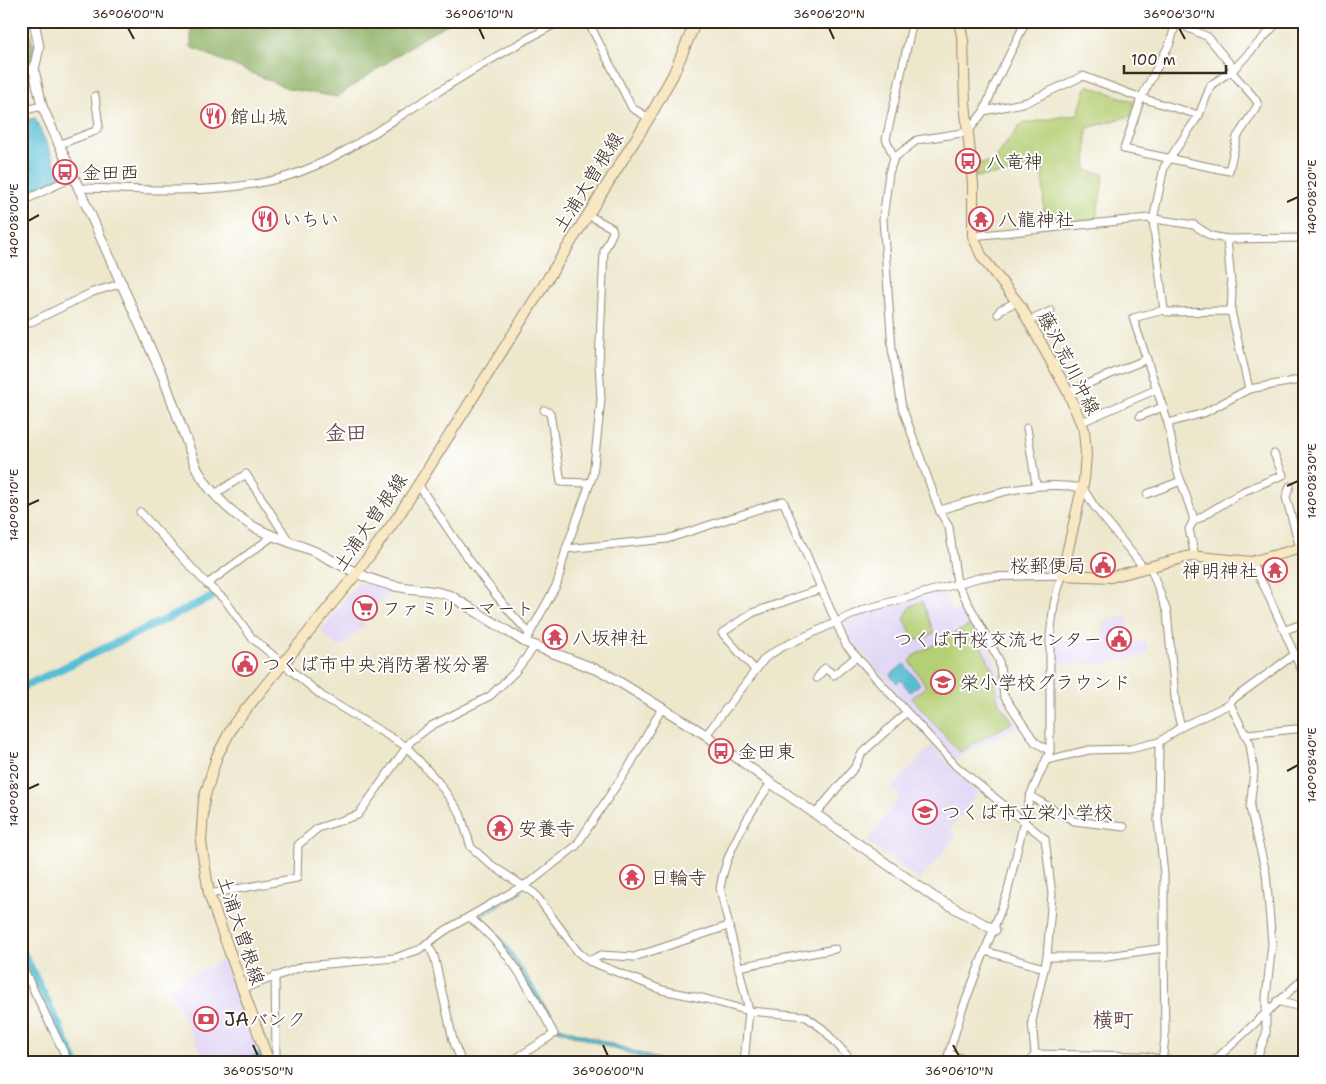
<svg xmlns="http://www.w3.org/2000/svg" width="1326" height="1084" font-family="'Shantell Sans','Klee One',sans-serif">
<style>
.built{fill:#e0d4f4}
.green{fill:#b5cf75;stroke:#787c4a}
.forest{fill:#90b266;stroke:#666e42}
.water{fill:#57bed4;stroke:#497479}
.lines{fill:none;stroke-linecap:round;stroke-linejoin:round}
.stream{stroke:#57bed4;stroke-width:2}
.canal{stroke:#57bed4;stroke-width:8}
.minor-casing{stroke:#948875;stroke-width:9}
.tertiary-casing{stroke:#948875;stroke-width:11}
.secondary-casing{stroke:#948875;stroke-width:12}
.minor{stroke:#fff;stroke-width:7}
.tertiary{stroke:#fff;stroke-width:9}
.secondary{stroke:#f8e8c3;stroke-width:10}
.ticks{fill:none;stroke:#3b2a1e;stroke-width:2}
.labels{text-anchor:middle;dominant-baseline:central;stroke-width:4;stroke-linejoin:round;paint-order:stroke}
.poi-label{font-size:19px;fill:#3b2a1e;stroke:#fff;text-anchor:start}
.street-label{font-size:19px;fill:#3b2a1e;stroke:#fff}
.quarter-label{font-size:21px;font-weight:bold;fill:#704e58;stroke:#fff}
.neatline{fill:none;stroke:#3b2a1e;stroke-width:2}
.ticks-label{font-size:12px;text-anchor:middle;fill:#3b2a1e}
</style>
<rect width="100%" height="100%" fill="#fff"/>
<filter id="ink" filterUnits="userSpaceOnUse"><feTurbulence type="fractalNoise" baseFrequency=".02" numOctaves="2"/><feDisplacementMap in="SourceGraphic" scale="10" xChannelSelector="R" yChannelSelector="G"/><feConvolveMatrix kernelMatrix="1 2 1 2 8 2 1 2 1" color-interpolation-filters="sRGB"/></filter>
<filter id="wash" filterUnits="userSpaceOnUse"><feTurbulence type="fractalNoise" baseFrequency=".0096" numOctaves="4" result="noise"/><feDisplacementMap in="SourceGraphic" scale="20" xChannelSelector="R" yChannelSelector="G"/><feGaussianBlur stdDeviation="1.12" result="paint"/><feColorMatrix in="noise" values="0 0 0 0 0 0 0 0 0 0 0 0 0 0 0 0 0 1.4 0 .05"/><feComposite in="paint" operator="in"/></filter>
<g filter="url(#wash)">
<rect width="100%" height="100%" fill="#ede7cc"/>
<!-- built -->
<g class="built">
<path d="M366 582 392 590 362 621 365 625 340 648 321 631 356 585Z"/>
<path d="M941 591 952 612 966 606 979 628 997 667 1002 700 1010 716 1019 725 955 760 851 639 845 624 876 610Z"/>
<path d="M1127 616 1132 640 1146 642 1148 654 1105 664H1053L1055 641 1103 640 1104 621Z"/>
<path d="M932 745 972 789 979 791 950 829 957 835 920 881 867 841 900 796 892 787Z"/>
<path d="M226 958 260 1051 237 1063H206L169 987Z"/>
</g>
<!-- green -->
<g class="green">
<path d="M1087 85 1134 102 1131 116 1087 128 1086 171 1104 174 1096 219 1044 225 1043 169 975 177V163L996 162 999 153 1021 124 1078 114Z"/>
<path d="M922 601 934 633 921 640 914 639 904 619 910 607Z"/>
<path d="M970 625 993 670 998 702 1013 722 959 752 912 698 926 686 910 662 915 655Z"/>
</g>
<!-- forest -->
<g class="forest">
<path d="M21 21H27L34 47 30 66 21 67Z"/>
<path d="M191 21H453L427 35 337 97 289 89 191 47Z"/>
</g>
<!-- water -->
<g class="water">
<path d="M35 118 60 174 59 179 21 197V121Z"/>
<path d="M904 664 920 684 910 692 901 680 897 683 890 675Z"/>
<path d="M478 917C497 919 545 1007 557 1026L670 1063H657L555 1029 494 932Z"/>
</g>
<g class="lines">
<!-- stream -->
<path class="stream" d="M480 917 522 891"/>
<!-- canal -->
<g class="canal">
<path d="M21 688 212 597"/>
<path d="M21 948 60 1028"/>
<path d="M62 1033 76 1063"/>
<path d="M246 1063 262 1055"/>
</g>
</g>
</g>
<g filter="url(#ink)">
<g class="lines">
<defs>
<g id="minor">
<path d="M588 21 632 108 649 118"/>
<path d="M1173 21 1208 37 1234 69"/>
<path d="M1176 23 1170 43 1141 98 1124 149 1229 171 1237 137 1258 105 1256 100 1231 71"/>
<path d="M21 67 34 70"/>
<path d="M21 111 42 106"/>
<path d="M984 111 994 86 1026 21"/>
<path d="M58 145 95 131 99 126 95 96"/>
<path d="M894 158 886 139 913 21"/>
<path d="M78 188C147 189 222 196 288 176 338 161 383 126 427 99 470 71 515 45 561 21"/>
<path d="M21 202 73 177"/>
<path d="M973 236 1148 218 1194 225 1211 236 1227 239 1305 238"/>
<path d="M1227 239 1232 293 1231 311"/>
<path d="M1164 310 1167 312 1231 311 1249 389 1204 413 1168 423"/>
<path d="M998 314 1000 310 1018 301"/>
<path d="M1029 321 1051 311"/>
<path d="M21 327 93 292 123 283"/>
<path d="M1249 389 1305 379"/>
<path d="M1068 392 1147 359"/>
<path d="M544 410 550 413 561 482 590 483"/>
<path d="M1140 416 1163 407"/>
<path d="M1082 422 1157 389"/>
<path d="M1027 428 1036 485"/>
<path d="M418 484C453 537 486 588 530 634"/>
<path d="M1290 486 1286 497 1300 548"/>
<path d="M215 494 246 474 290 543"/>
<path d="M1147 494 1181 481"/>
<path d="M940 510C988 496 1032 479 1083 488L1094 506 1144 568"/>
<path d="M140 512 207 584 225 600 252 638 322 696 407 747 439 783 460 813 471 847 490 864 535 894 578 952 589 961 662 990 706 999 749 1011 805 1016 823 1029 854 1063"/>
<path d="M1193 522 1244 491 1283 475 1274 454"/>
<path d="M566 549 667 539 783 501 846 645 956 766 1045 839 1052 894 1047 957H1100L1164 948 1165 1037 1162 1063"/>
<path d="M1195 556 1189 529 1193 522V516L1177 470 1168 423 1133 318 1164 310 1153 220 1164 167 1199 115 1211 85 1234 69 1279 21"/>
<path d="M1251 562 1265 588 1305 678"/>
<path d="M1150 566 1167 612 1176 707 1181 727"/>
<path d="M207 584 273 536"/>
<path d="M1285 630 1305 623"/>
<path d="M525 642 557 584 566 549 593 475 601 400 599 363 604 251 613 232 612 228 588 215"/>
<path d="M755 670 722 633 752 613 820 589"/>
<path d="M817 678 825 668 834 675 856 657"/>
<path d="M1230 704 1250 744 1254 772 1250 808 1266 873 1272 944 1266 997V1034L1255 1063"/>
<path d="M1247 734 1305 728"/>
<path d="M706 735 765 658 780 648 865 609 982 577 1062 575 1054 604 1050 636V751L1030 796 1007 894 962 1010 946 1063"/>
<path d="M1159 742 1158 820 1164 874V948"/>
<path d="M1050 751 1035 742 1004 696 999 660 957 583 949 527 940 512 902 407 892 349 883 219 889 173 894 158 917 140 968 132 984 111 1027 102 1083 76 1141 98 1199 115"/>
<path d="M1047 760 1089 750 1130 749 1159 742 1181 727 1230 704 1232 700 1295 654"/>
<path d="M1030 796 1074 821 1124 827"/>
<path d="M816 813 855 767 862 753 906 713"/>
<path d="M209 894 297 878 298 845 318 828 358 815 411 741 431 726 490 696 515 672 535 646"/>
<path d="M469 917C510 949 530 989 554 1034L509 1063"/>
<path d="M427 943 434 956 453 1040 462 1063"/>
<path d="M985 951 1044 968"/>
<path d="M589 961 601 955 634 957 728 926"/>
<path d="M21 964 69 1063"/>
<path d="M738 967 835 949"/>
<path d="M242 989 304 966 395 958 418 950 446 930 533 880 576 846 630 765 662 708"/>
<path d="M1277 1001 1305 1008"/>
<path d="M949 1054 975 1063"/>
<path d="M1035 1054 1032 1021 1047 957"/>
<path d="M274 1063 276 1054 275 976"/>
<path d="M744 1063 749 1011 720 888C726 850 749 814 771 783"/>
<path d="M1030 1063 1035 1054 1142 1056 1186 1063"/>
<path d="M1212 1063 1305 977"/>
</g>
<path id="tertiary" d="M34 21 39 47 34 70 42 106 164 379 196 467C209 493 237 520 264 532 281 540 300 545 318 553 343 566 366 580 395 586 414 590 433 589 451 596L525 642 603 672 706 735 771 783 934 897 995 930"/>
<g id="secondary">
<path d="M959 21 963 41 965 102 973 184V236L982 257 1021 307 1068 392 1084 430 1086 454 1084 480 1062 575 1111 577 1190 556 1251 562 1305 547"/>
<path d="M269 1063 209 894 201 842 204 799 217 756 234 724 356 574 399 515 649 118 673 75 696 21"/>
</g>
</defs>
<!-- minor casing -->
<use href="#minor" class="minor-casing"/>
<!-- tertiary casing -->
<use href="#tertiary" class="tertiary-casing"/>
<!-- secondary casing -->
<use href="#secondary" class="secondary-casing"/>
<!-- minor -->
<use href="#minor" class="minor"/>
<!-- tertiary -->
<use href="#tertiary" class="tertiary"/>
<!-- secondary -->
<use href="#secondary" class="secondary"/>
</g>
</g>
<!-- ticks -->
<path class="ticks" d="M128 28 134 39M479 28 484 39M829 28 834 39M1179 28 1185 39M1287 202 1298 197M28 221 39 215M1287 486 1298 481M28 505 39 500M1287 771 1298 765M28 789 39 784M253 1045 258 1056M603 1045 608 1056M953 1045 959 1056"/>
<!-- icons -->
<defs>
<symbol id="restaurant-ring" viewBox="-11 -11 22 22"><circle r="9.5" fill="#fff" stroke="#d1495b" stroke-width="1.5"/><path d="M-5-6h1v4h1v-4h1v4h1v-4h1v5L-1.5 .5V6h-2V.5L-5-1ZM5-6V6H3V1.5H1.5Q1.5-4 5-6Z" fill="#d1495b"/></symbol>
<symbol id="bus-ring" viewBox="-11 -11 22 22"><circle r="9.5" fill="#fff" stroke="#d1495b" stroke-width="1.5"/><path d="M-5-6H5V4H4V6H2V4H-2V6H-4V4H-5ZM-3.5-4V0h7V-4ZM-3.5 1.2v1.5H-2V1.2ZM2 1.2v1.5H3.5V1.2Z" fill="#d1495b"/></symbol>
<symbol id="temple-ring" viewBox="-11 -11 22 22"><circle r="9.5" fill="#fff" stroke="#d1495b" stroke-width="1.5"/><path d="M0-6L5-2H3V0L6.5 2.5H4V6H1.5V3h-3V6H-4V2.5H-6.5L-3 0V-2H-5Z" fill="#d1495b"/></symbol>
<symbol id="civic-ring" viewBox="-11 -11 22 22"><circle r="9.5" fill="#fff" stroke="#d1495b" stroke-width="1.5"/><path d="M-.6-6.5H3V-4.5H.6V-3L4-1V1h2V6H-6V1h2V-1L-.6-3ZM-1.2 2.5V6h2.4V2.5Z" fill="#d1495b"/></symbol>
<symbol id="supermarket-ring" viewBox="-11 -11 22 22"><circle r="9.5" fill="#fff" stroke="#d1495b" stroke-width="1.5"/><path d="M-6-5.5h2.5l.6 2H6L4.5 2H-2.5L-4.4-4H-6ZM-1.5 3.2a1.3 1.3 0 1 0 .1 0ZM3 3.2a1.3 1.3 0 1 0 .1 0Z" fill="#d1495b"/></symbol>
<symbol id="school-ring" viewBox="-11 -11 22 22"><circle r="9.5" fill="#fff" stroke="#d1495b" stroke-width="1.5"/><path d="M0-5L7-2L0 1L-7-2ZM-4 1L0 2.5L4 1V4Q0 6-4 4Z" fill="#d1495b"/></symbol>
<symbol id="bank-ring" viewBox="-11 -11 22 22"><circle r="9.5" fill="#fff" stroke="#d1495b" stroke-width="1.5"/><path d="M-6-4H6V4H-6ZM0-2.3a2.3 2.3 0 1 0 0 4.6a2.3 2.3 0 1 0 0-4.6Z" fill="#d1495b"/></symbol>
</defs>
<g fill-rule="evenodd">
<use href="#restaurant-ring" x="199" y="102" width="28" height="28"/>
<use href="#bus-ring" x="954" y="147" width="28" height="28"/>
<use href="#bus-ring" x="51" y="158" width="28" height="28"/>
<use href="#restaurant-ring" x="251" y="205" width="28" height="28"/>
<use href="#temple-ring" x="967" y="205" width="28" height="28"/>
<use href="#civic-ring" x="1089" y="551" width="28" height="28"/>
<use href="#temple-ring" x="1261" y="556" width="28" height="28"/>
<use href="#supermarket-ring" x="351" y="594" width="28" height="28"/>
<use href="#temple-ring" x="541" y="623" width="28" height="28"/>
<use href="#civic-ring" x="1105" y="625" width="28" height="28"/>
<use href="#civic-ring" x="231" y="650" width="28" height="28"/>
<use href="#school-ring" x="929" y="668" width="28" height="28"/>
<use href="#bus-ring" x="707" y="737" width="28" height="28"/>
<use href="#school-ring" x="911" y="798" width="28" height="28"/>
<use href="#temple-ring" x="486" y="814" width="28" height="28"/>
<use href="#temple-ring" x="618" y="863" width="28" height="28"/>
<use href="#bank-ring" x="192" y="1005" width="28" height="28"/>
</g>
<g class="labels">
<!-- poi labels -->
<g class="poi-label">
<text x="230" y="116">館山城</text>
<text x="986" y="161">八竜神</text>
<text x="82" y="172">金田西</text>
<text x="282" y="219">いちい</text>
<text x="998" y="219">八龍神社</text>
<text x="1086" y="565" text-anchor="end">桜郵便局</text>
<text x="1258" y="570" text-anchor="end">神明神社</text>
<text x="382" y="608">ファミリーマート</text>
<text x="572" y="637">八坂神社</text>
<text x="1102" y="639" text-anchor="end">つくば市桜交流センター</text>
<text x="262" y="664">つくば市中央消防署桜分署</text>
<text x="960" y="682">栄小学校グラウンド</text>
<text x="738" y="751">金田東</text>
<text x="942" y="812">つくば市立栄小学校</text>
<text x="518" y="828">安養寺</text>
<text x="650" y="877">日輪寺</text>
<text x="224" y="1019">JAバンク</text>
</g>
<!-- street labels -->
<g class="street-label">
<text transform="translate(588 182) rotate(-58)">土浦大曽根線</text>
<text transform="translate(1069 363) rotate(63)">藤沢荒川沖線</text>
<text transform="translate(370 522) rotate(-55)">土浦大曽根線</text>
<text transform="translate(241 930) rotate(72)">土浦大曽根線</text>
</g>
<!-- quarter labels -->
<g class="quarter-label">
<text x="346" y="433">金田</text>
<text x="1113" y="1020">横町</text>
</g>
</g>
<!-- margin -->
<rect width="1326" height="1084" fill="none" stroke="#fff" stroke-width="55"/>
<!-- scale -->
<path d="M1124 65v8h102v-8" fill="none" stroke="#3b2a1e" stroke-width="2.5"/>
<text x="1131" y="65" font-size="15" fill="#3b2a1e" stroke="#ffffff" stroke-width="4" paint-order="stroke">100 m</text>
<rect x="28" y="28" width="1270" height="1028" class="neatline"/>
<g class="ticks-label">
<text x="128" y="18">36°06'00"N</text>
<text x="479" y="18">36°06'10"N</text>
<text x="829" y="18">36°06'20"N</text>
<text x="1179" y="18">36°06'30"N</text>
<text transform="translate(1312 197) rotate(-90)" y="4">140°08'20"E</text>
<text transform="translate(14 221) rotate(-90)" y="4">140°08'00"E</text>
<text transform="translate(1312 481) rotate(-90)" y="4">140°08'30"E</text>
<text transform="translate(14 505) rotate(-90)" y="4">140°08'10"E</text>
<text transform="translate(1312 765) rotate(-90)" y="4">140°08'40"E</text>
<text transform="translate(14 789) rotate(-90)" y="4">140°08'20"E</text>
<text x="258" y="1075">36°05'50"N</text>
<text x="608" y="1075">36°06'00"N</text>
<text x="959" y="1075">36°06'10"N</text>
</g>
</svg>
